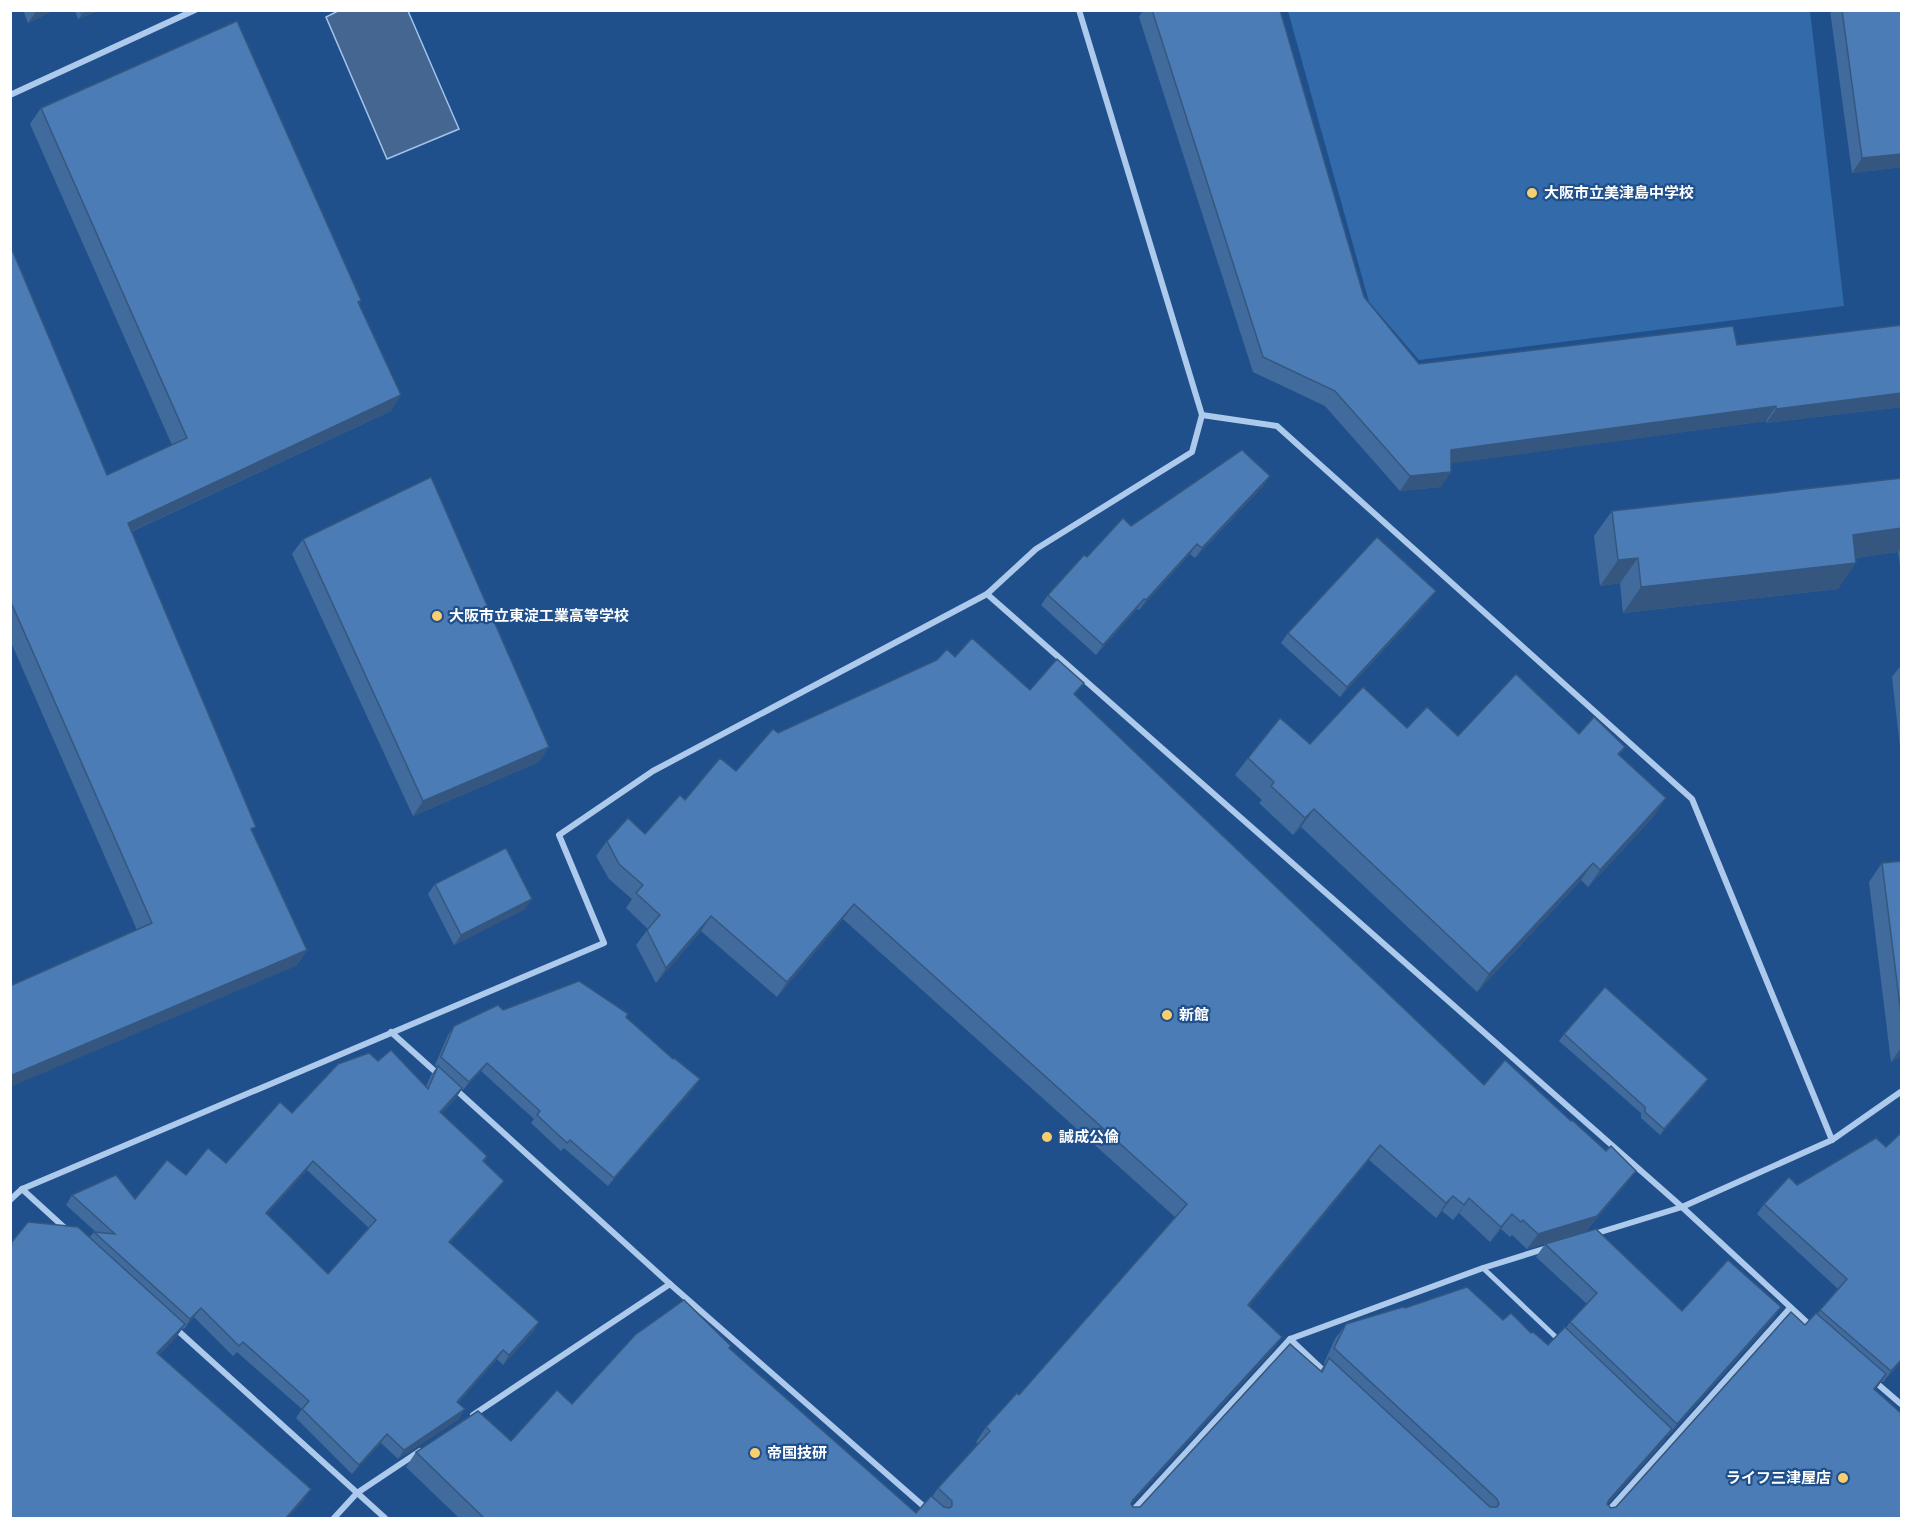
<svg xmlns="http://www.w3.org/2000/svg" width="1912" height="1529" font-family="'Fira Sans Condensed','Noto Sans JP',sans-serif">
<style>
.green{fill:#336aa9}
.water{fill:#446691;stroke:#a0c5ed;stroke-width:1.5}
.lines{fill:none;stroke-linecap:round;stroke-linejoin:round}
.pedestrian{stroke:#adcaec;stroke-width:5}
.minor{stroke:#adcaec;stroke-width:6}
.wall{fill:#416b9c;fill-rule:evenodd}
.shaded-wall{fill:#35577f}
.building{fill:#4c7cb5;stroke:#35577f;stroke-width:1.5;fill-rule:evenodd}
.poi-dot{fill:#f9cf6d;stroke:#20508c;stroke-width:2}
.labels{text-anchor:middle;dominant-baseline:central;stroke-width:4.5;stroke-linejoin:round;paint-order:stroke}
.poi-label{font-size:15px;font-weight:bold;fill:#fff;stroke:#20508c;text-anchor:start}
</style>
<rect width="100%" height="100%" fill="#20508c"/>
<!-- green -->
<path class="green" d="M1288 11H1810L1844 306 1419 360 1369 302Z"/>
<!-- water -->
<path class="water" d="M338 11H408L459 129 387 159 326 17Z"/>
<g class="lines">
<!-- pedestrian -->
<path class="pedestrian" d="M1483 1268 1560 1341"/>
<!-- minor -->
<g class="minor">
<path d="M10 95 195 10"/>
<path d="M1202 415 1277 426 1692 799 1832 1140"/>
<path d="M987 594 1682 1207 1813 1328"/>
<path d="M391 1032 439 1075"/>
<path d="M454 1088 670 1284 937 1518"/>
<path d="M22 1189 67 1230"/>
<path d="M10 1200 22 1189 604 943 559 835 653 771 987 594 1036 549 1192 452 1202 415 1079 10"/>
<path d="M1594 1234 1682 1207 1832 1140 1902 1091"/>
<path d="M175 1328 385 1518"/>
<path d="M1290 1339 1326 1373"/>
<path d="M1873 1380 1902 1405"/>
<path d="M473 1415 670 1284"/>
<path d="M334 1518 357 1493 420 1451"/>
<path d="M1126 1518 1290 1339 1483 1268 1547 1248"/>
<path d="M1602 1518 1790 1308"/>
</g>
</g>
<!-- wall -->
<g class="wall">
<path d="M23 10H54L28 23Z"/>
<path d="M75 10H100L78 19Z"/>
<path d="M1143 10H1152L1364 297 1419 364 1737 345 1902 325V407L1766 423V421L1451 463 1441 487 1400 491 1325 406 1253 372 1139 17Z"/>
<path d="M1830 10H1902V167L1852 173Z"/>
<path d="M41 108 361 300 359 304 391 411 131 532 253 832 307 950 296 966 137 930 10 640V245L107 475 172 445 30 124Z"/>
<path d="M1270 476 1263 486 1195 558 1190 554 1139 610 1137 609 1096 655 1041 605 1048 595 1087 557 1131 526Z"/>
<path d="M1902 478V579L1898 552 1855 558 1838 589 1623 613 1620 583 1600 586 1594 536 1612 511Z"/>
<path d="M303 539 539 762 413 816 292 554Z"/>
<path d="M1429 601 1340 697 1281 643 1288 633Z"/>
<path d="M955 657 1030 690 1075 696 1484 1085 1625 1185 1586 1231 1527 1249 1512 1235 1510 1237 1501 1229 1490 1242 1459 1213 1453 1220 1442 1211 1436 1218 1369 1160 1249 1306 1282 1337 1271 1352 1131 1504 1133 1507H1140L1320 1371 1325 1364 1324 1363 1335 1339 1346 1324 1405 1308 1503 1320 1531 1333 1548 1345 1566 1328 1570 1322 1587 1304 1536 1257 1545 1244 1682 1311 1781 1307 1772 1320 1668 1436H1667L1662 1444 1607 1504 1611 1508 1616 1507 1817 1314 1838 1289 1757 1214 1764 1204 1797 1185 1886 1147 1902 1132V1361L1883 1382 1882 1381 1875 1390 1902 1518H459L406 1467 416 1452 511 1441 572 1404 729 1349 916 1513 932 1497 938 1488 978 1444 976 1442 986 1427 1019 1395 1175 1217 843 919 777 997 701 931 656 983 636 945 648 929 626 908 632 899 609 879 596 856 607 841 645 834 685 800 736 771 778 733Z"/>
<path d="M1902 664V764L1892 677Z"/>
<path d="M1407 728 1458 736 1579 734 1625 747 1619 755 1666 798 1654 816 1588 887 1581 880 1477 992 1301 827 1293 835 1259 803 1262 800 1235 775 1248 758 1310 744Z"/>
<path d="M1902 861V1055L1891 1062 1869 882 1882 863Z"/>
<path d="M435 884 525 909 454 945 428 894Z"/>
<path d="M503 1010 626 1017 694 1088 608 1186 564 1148 561 1151 531 1123 534 1119 481 1071 463 1090 462 1089 456 1098 441 1113 487 1156 484 1162 497 1190 450 1243 539 1322 533 1332 503 1365 497 1359 458 1403 459 1419 398 1459 381 1443 352 1474 296 1418 302 1409 237 1352 233 1356 194 1317 184 1329 183 1328 177 1336 159 1355 311 1489 303 1501 10 1518V1243L89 1238 94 1232H96L66 1205 72 1195 135 1199 186 1175 226 1163 292 1113 378 1061 426 1087 431 1075 437 1067 435 1065 448 1035 454 1026ZM307 1170 369 1228 328 1274 267 1214Z"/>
<path d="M1564 1034 1704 1085 1660 1135 1641 1118V1113L1559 1041Z"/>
</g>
<!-- shaded-wall -->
<g class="shaded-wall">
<path d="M37 10H54L28 23Z"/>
<path d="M91 10H100L78 19 82 14Z"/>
<path d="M1902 154V167L1852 173 1862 158Z"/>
<path d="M1902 393V407L1766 423 1776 409Z"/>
<path d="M401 395 391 411 117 538 128 523Z"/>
<path d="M1776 406 1766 421 1441 465 1451 450Z"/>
<path d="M1451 472 1441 487 1400 491 1410 476Z"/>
<path d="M1270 476 1263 486 1195 558 1202 548Z"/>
<path d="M1902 528V546L1898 552 1835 561 1853 535Z"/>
<path d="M1197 544 1190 554 1139 610 1146 600Z"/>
<path d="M1638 558 1620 583 1600 586 1618 560Z"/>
<path d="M1856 563 1838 589 1623 613 1641 587Z"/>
<path d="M1436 591 1429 601 1340 697 1347 687Z"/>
<path d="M1144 599 1137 609 1096 655 1103 645Z"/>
<path d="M549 747 539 762 413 816 423 801Z"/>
<path d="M1666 798 1654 816 1588 887 1600 870Z"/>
<path d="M1314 809 1301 827 1293 835 1305 818Z"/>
<path d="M1593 863 1581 880 1477 992 1489 974Z"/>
<path d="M532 899 525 909 454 945 461 935Z"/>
<path d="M854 904 843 919 777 997 787 982Z"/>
<path d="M711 916 701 931 656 983 666 968Z"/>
<path d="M307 950 296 966 10 1087V1076Z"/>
<path d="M1902 1046V1055L1891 1062Z"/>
<path d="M487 1063 481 1071 463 1090 469 1082Z"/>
<path d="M700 1079 694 1088 608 1186 614 1178Z"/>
<path d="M1708 1079 1704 1085 1660 1135 1664 1129Z"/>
<path d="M462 1088 456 1098 433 1122 440 1112Z"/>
<path d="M1380 1145 1369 1160 1238 1320 1248 1305Z"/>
<path d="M313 1161 307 1170 260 1222 266 1213Z"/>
<path d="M1636 1171 1625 1185 1586 1231 1527 1249 1538 1234Z"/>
<path d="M504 1181 497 1190 443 1251 449 1242Z"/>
<path d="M1453 1196 1442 1211 1436 1218 1446 1203Z"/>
<path d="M1469 1198 1459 1213 1453 1220 1464 1205Z"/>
<path d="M1512 1214 1501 1229 1490 1242 1501 1227Z"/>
<path d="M1781 1307 1772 1320 1668 1436 1677 1424Z"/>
<path d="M201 1308 194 1317 184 1329 190 1319Z"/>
<path d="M539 1322 533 1332 503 1365 509 1355Z"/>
<path d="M185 1324 177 1336 149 1365 157 1353Z"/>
<path d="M1282 1337 1271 1352 1122 1514 1133 1500Z"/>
<path d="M503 1350 497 1359 451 1411 457 1402Z"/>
<path d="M1902 1359V1361L1883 1382 1891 1371Z"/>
<path d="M1886 1374 1876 1389 1863 1404 1874 1389Z"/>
<path d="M465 1409 459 1419 398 1459 404 1450Z"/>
<path d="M1672 1429 1662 1444 1598 1515 1609 1500Z"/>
<path d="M387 1434 381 1443 352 1474 359 1465Z"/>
<path d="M311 1489 303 1501 288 1518H286Z"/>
</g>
<!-- building -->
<g class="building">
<path d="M80 10H91L82 14Z"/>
<path d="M1152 10H1280L1364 297 1419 364 1733 326 1737 345 1902 325V393L1776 409V406L1451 450V472L1410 476 1335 391 1263 357Z"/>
<path d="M1842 10H1902V154L1862 158Z"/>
<path d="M237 21 361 300 358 302 401 395 128 523 256 827 251 829 307 950 10 1076V986L152 923 10 600V245L107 475 187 438 41 108Z"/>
<path d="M1242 450 1270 476 1202 548 1197 544 1146 600 1144 599 1103 645 1048 595 1084 555 1087 557 1123 518 1131 526Z"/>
<path d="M431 477 549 747 423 801 303 539Z"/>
<path d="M1902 478V528L1853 535 1856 563 1641 587 1638 558 1618 560 1612 511Z"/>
<path d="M1377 537 1436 591 1347 687 1288 633Z"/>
<path d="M972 638 1030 690 1057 659 1084 683 1074 694 1484 1085 1505 1060 1571 1121 1572 1120 1606 1151 1611 1146 1636 1171 1597 1216 1538 1234 1523 1220 1521 1222 1512 1214 1501 1227 1469 1198 1464 1205 1453 1196 1446 1203 1380 1145 1248 1305 1282 1337 1133 1500 1131 1504 1133 1507H1140L1290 1344 1322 1372 1329 1358 1490 1507H1497L1499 1504 1497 1499 1334 1348 1346 1324 1403 1307 1405 1308 1467 1287 1503 1320 1511 1313 1531 1333 1533 1332 1548 1345 1565 1327 1672 1429 1609 1500 1607 1504 1611 1508 1616 1507 1791 1312 1805 1325 1816 1313 1886 1374 1874 1389 1902 1414V1518H484L416 1452 478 1411 511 1441 557 1390 572 1404 635 1335 684 1300 731 1346 729 1348 916 1513 931 1496 944 1507 949 1508 952 1506V1501L938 1488 990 1431 986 1427 1017 1393 1019 1395 1187 1204 854 904 787 982 711 916 666 968 647 930 660 915 636 893 643 885 619 864 607 841 628 818 645 834 680 795 685 800 720 758 736 771 773 729 778 733 937 660 947 649 955 657Z"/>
<path d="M1516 674 1579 734 1594 717 1625 747 1618 754 1666 798 1600 870 1593 863 1489 974 1314 809 1305 818 1271 786 1274 782 1248 758 1280 718 1310 744 1363 687 1407 728 1427 707 1458 736Z"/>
<path d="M506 848 532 899 461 935 435 884Z"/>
<path d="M1902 861V1022L1882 863Z"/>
<path d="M579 981 628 1014 626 1017 673 1059 674 1058 700 1079 614 1178 570 1140 567 1143 537 1115 540 1111 487 1063 469 1082 441 1057 454 1026 498 1005 503 1010Z"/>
<path d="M1605 987 1708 1079 1664 1129 1645 1112V1107L1564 1034Z"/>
<path d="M391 1050 428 1089 438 1066 462 1088 440 1112 487 1156 483 1161 504 1181 449 1242 539 1322 509 1355 503 1350 457 1402 465 1409 404 1450 387 1434 359 1465 302 1409 309 1401 243 1342 239 1346 201 1308 190 1319 94 1232 115 1234 72 1195 116 1175 135 1199 167 1160 186 1175 208 1148 226 1163 280 1102 292 1113 338 1064 369 1053 378 1061ZM313 1161 376 1220 328 1274 266 1213Z"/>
<path d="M1902 1132V1359L1891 1371 1820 1310 1847 1279 1764 1204 1789 1177 1797 1185 1876 1138 1886 1147Z"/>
<path d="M28 1222 78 1227 185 1324 157 1353 311 1489 286 1518H10V1246L12 1244 11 1243Z"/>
<path d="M1596 1229 1682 1311 1728 1260 1781 1307 1677 1424 1570 1322 1597 1293 1545 1244Z"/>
</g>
<!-- markers -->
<g class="poi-dot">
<circle cx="1532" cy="193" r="6"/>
<circle cx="437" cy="616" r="6"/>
<circle cx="1167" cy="1015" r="6"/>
<circle cx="1047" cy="1137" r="6"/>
<circle cx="755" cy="1453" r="6"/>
<circle cx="1843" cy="1478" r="6"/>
</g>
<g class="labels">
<!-- poi labels -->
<g class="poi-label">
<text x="1544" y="193">大阪市立美津島中学校</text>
<text x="449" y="616">大阪市立東淀工業高等学校</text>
<text x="1179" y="1015">新館</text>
<text x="1059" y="1137">誠成公倫</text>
<text x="767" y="1453">帝国技研</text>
<text x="1831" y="1478" text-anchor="end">ライフ三津屋店</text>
</g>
</g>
<!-- border -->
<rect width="1912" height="1529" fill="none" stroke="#ffffff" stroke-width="24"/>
</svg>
